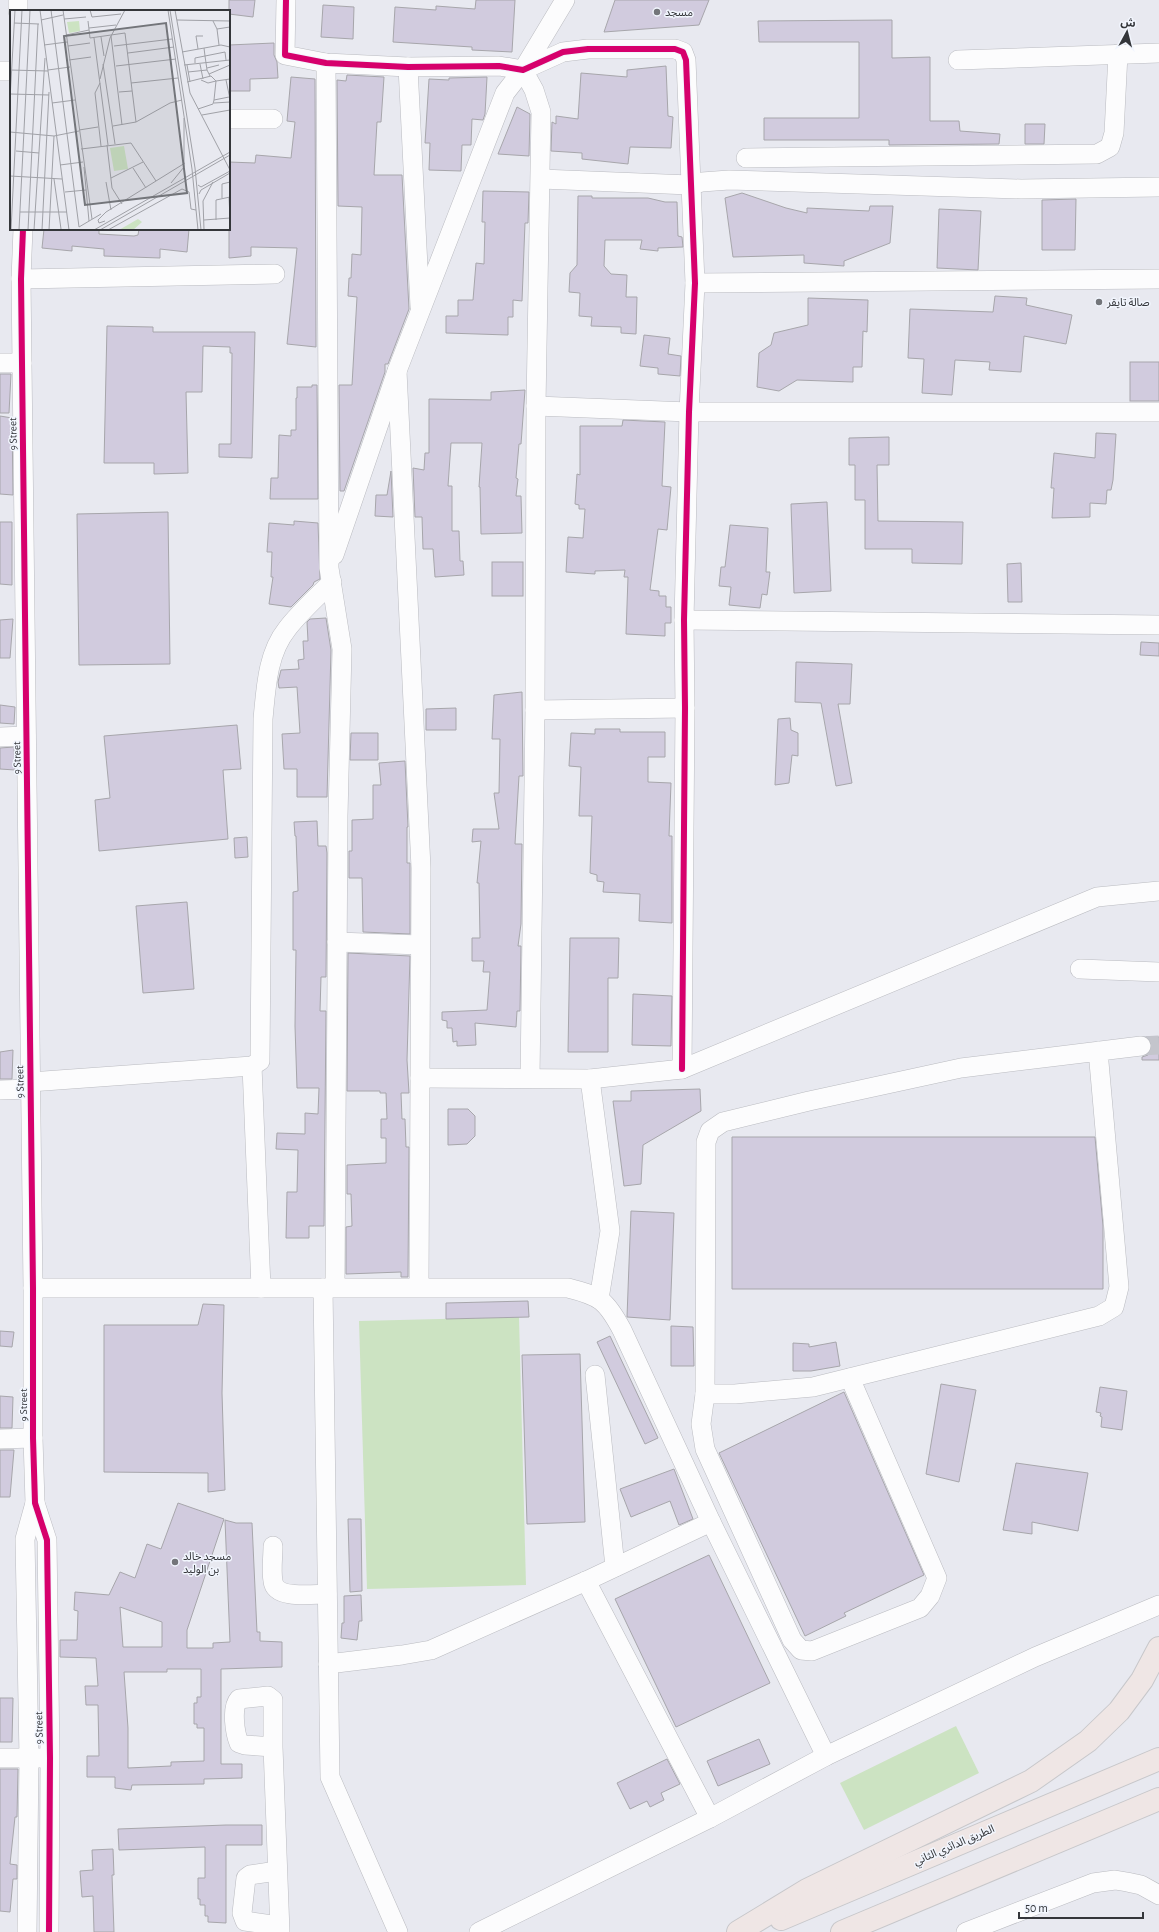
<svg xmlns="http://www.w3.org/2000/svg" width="1159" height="1932" font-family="'Alegreya Sans','Noto Sans Arabic',sans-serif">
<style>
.green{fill:#cce3c2}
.building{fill:#d1cbde;stroke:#a7a6ab;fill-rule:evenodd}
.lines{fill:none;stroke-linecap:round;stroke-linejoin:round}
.minor-tunnel{stroke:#c4c5cc;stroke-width:19;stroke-dasharray:19 10;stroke-linecap:butt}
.minor-casing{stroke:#babbc0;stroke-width:20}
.highway-casing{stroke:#c7c7ca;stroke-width:24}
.minor{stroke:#fcfcfd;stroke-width:19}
.highway{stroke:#efe6e5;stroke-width:22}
.cycleway-casing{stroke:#f2f6fe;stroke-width:8}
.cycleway{stroke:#d6006c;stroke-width:6}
.poi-dot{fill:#73757a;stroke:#f2f6fe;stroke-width:1.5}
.labels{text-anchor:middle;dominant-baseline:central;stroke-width:3;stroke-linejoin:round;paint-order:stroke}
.poi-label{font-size:11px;fill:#34363a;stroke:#f2f6fe;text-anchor:start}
.street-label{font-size:11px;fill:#34363a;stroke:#f2f6fe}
.inset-road{fill:none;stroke:#a0a1a7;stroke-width:1}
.view{fill:#73757a;fill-opacity:0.15;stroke:#73757a;stroke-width:2}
.inset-edge{fill:none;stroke:#34363a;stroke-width:2}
</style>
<rect width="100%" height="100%" fill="#e8e9f0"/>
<!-- green -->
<g class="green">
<path d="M519 1317 526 1585 367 1589 359 1321Z"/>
<path d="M956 1726 979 1773 864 1830 840 1783Z"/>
</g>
<!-- building -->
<g class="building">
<path d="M229 0H255L253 17 229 14Z"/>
<path d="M476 0H515L512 52 472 50V47L393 42 395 7 436 10V6L475 9Z"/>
<path d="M615 0H709L699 25 604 32Z"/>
<path d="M323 5 354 7 353 39 321 37Z"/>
<path d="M892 20V58L930 57V121H959L960 131 1000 134 999 144 889 145V140H764V118H859V42H759L758 21Z"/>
<path d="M274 43V55L277 62 278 78 250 79V91H229V45Z"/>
<path d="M666 66 668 116 673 117 671 148 630 147 628 164 582 159V153L551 151 552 122 556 124V116L578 119 581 73 627 77V70Z"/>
<path d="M347 75 384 77 381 122H377L374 175H402L409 309 388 364H385V372L344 491H340L339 385H352L357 297 348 296 349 278H351L352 254 361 255 362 207 338 206 337 80 346 81Z"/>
<path d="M291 77 315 79 316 347 287 344 297 248 251 247V256L229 258V162L255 163 256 155 291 158 295 122 287 121Z"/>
<path d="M487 77 485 114 483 120 472 119 471 145H462L461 171 429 170 430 143H425L429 79 449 80V78Z"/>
<path d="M517 107 530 114 529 156 498 154Z"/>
<path d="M1025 124H1045L1044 144H1025Z"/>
<path d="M483 191 529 192 528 223H525L522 301 513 300V317H508V335L446 333V316H458V300H473L476 263 484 264 485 222H482Z"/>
<path d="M742 193 786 208 807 213V208L869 211 870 206H893L890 243 844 261V266L804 263V255L733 257 725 198Z"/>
<path d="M578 196H592V198H648L665 202H677L678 236 682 237 683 247 658 248V251L640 249 642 240H605L604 266 611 274 627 275 626 297H637L636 334 621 333V327L591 326 592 317 579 316 580 293 569 292 570 273 577 265Z"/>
<path d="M1076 199 1075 250H1042V200Z"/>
<path d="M939 209 981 211 978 270 937 268Z"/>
<path d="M44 229H99V234L134 236 138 235 139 229H189L187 252 160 249V258L104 256V249L72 246V251L42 248Z"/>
<path d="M995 296 1027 298 1026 305 1072 315 1066 344 1024 336 1021 372 989 370 990 362 955 360 952 395 922 393 924 359 908 358 910 309 993 312Z"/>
<path d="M808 298 868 300 867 332 863 331 862 367H853V382L797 380 779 391 757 387 759 353 771 345 774 333 808 325Z"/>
<path d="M107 326 153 327V332H255L252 458 219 457V444H231L232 353H230V347L203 346 202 392H186L188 473 154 474V463H104Z"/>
<path d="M644 335 670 338 668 354 681 356 680 376 658 374V368L640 366Z"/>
<rect x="1130" y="362" width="29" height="39"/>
<path d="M0 374H11L9 413H0Z"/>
<path d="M312 385H317L318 499H270L271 478H278L279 435 291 436V430H296V398H297V387H312Z"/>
<path d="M525 390 521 444H519L516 478 518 479 516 496H521L522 533 481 534 480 487H479L482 443H451L448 486H452V531H459L460 561H463L464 575 435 577 433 549H423L422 517H415L413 468 424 470 425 453H429V399L491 400V392Z"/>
<path d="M0 416 12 418 13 495 0 494Z"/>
<path d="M623 420 665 422 662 486 671 487 667 530 658 529 650 590 659 591V596H666V607H671V623H665V636L626 634 628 577H624L625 570 595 571V574L566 572 568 537 583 538 585 509H579V505L575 504 577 474 580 475V426H622Z"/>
<path d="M1096 433 1116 434 1113 480 1111 490H1107L1106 504 1090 503V517L1052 518 1054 488H1051L1054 453 1095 458Z"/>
<path d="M889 437V465H877L878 521 963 522 962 564 912 563V549H865V500H855V465H849V438Z"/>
<path d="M391 471 393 517 375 516 376 495H387Z"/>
<path d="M827 502 831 591 794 593 791 504Z"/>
<path d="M168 512 170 664 79 665 77 514Z"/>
<path d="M294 521 318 523 320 579 314 582 313 585 291 607 269 604 273 577H271L272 552H267L269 523 294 525Z"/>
<path d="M0 522H12V585L0 584Z"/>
<path d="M730 525 768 528 766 572H770L767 595 762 594 760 608 729 605 731 587 719 586 721 567H725Z"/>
<rect x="492" y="562" width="31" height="34"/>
<path d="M1021 563 1022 602H1008L1007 564Z"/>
<path d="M326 618 331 650 327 797H297V769H284L282 734 300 733 297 687 279 688 278 682 281 670 299 669 298 660 304 659 303 641H308L307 622 310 619Z"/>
<path d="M13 619 10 658H0V620Z"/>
<path d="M1141 642 1159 643V656L1140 655Z"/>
<path d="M796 662 852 664 850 704H838L852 783 836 786 821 703 795 702Z"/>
<path d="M522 692 523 776H519L515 844H522L521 924 518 946H521L520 1011H517L516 1027 475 1023 476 1045 457 1046V1041L453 1042 452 1028H447V1021L442 1020V1012L487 1010 490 972H483L484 961H472V938H480L479 883H477L481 841 472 842 473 829H499L494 793H499L500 739H492L494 695Z"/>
<path d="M0 705 15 707 14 724 0 723Z"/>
<path d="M456 708V730H426V709Z"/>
<path d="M790 718 791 730 798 733V756L792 755 789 783 775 785 778 719Z"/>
<path d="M237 725 241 769 223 770 228 839 99 851 95 800 110 798 104 736Z"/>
<path d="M595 729H620V732H665V757H648V782L671 783 669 836H672V923L639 921 640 894 603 892 604 882 597 881V875L590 873 592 816H579L581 767 569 766 571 733 595 734Z"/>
<path d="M351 733H378V760H350Z"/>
<path d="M14 747 15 770 0 769V748Z"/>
<path d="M405 761 408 827H407V863H410V934L363 932 362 878H349V851H352V820L373 819V785H381L379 763Z"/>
<path d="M317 821 318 846H326L327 853 326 977H321L320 1011H326L324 1226H309V1238H286L287 1192H297L298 1150 276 1149 277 1133 305 1134V1113L318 1114 319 1088H297L295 1026 296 950H293V892L298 891 296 836H295L294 822Z"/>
<path d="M247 837 248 857 235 858 234 838Z"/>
<path d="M187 902 194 989 143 993 136 906Z"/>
<path d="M570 938H619L618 978H608V1052H568Z"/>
<path d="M348 953 410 956 407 1060 409 1093H401L402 1119H405L406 1147H409L408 1277H401V1272L346 1274V1227L352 1226 351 1194H347V1165L386 1163V1138H381V1119H387L386 1093H380V1091H347Z"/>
<path d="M633 994 672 996 671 1046 632 1045Z"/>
<path d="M1146 1037H1159V1060H1142V1057L1148 1055 1151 1050 1152 1044Z"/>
<path d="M13 1050 12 1079H0V1052Z"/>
<path d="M700 1089 701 1111 643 1145 641 1184 624 1186 613 1101H631V1091Z"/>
<path d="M448 1109H468L475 1116V1136L467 1144 448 1145Z"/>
<path d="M732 1137H1095L1103 1226V1289H732Z"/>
<path d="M631 1211 674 1213 670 1320 627 1317Z"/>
<path d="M528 1301 529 1317 446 1319V1303Z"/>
<path d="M203 1304 224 1305 222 1393 225 1490 208 1492V1473L104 1472V1325H198Z"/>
<path d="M671 1326 693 1327 694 1366H671Z"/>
<path d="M0 1331 14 1332 12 1347 0 1346Z"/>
<path d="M610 1336 658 1438 645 1444 597 1342Z"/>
<path d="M836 1342 840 1366 811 1371H793V1343L809 1344V1347Z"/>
<path d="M580 1354 585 1522 527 1524 522 1355Z"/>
<path d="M941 1384 976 1390 959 1482 926 1474Z"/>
<path d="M1100 1387 1127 1391 1122 1430 1101 1427 1102 1417 1100 1416 1101 1413 1096 1412Z"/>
<path d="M844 1392 924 1575 844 1613 846 1616 805 1636 719 1453Z"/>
<path d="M0 1396 13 1397 12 1428H0Z"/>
<path d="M0 1450H14L10 1497H0Z"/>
<path d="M1016 1463 1088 1473 1078 1531 1032 1522V1534L1003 1530Z"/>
<path d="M674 1469 693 1519 679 1525 670 1501 631 1517 620 1489Z"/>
<path d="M178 1503 224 1519 187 1630V1648H213V1643L230 1642 225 1520 236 1523H252L257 1632H260V1641L282 1642V1667L221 1669V1764H242V1778L204 1779V1784L132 1785 131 1790 115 1788V1777H87V1756H99L98 1705H86L85 1686H98L96 1658 60 1657V1640H77L78 1611 74 1610 75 1592 109 1595 120 1572 135 1578 147 1544 161 1549ZM120 1607 162 1622V1647H123ZM167 1669H201V1697H197V1703H194V1724H197V1728H204V1761L171 1762V1766L128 1768V1728L124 1672H167Z"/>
<path d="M348 1519H361L362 1591 350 1592Z"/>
<path d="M709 1555 770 1683 676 1727 615 1599Z"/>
<path d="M361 1595 362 1621H359L357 1640 341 1638 342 1623H344V1596Z"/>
<path d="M0 1698H13L12 1742H0Z"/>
<path d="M759 1739 770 1764 718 1786 707 1761Z"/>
<path d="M667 1759 680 1784 661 1793 664 1800 650 1807 647 1801 630 1809 617 1783Z"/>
<path d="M0 1769H18L17 1817H15L10 1864 17 1865V1879H13L10 1912 0 1911Z"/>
<path d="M226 1825H262V1845H226V1923L208 1922V1916H205V1905H200V1899H198V1878H205V1847L119 1850 118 1829Z"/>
<path d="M113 1849 114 1875H112L114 1932H94L93 1896 82 1897 80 1871 93 1870 92 1850Z"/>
</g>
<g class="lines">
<!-- minor-tunnel -->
<path class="minor-tunnel" d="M1141 1046 1159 1045"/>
<defs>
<g id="minor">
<path d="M18 0V11"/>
<path d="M286 0 285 55 326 63 408 67 499 66 523 70 563 52 588 49H675L683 52 686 60 695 283 689 412 684 620 685 708 682 1069"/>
<path d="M958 60 1159 53"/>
<path d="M326 63 329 568 342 649 338 816 335 1287"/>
<path d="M408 67 420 307"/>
<path d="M523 70 534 90 541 112 536 406 535 710 530 1078"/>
<path d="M0 71H11"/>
<path d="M229 119H273"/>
<path d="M746 158 1097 154 1110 147 1114 133 1118 54"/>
<path d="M541 179 690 185 702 182 729 180 1021 189 1159 187"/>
<path d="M23 229 21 279 33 1288V1438L35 1503 47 1540 50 1758 49 1932"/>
<path d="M21 279 275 274"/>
<path d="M695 283 1159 279"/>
<path d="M0 363H22"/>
<path d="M397 371 421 868 419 1287"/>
<path d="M536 406 689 412H1159"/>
<path d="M334 555 397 371 505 93 523 70 565 0"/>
<path d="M684 620 1159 625"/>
<path d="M535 710 685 708"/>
<path d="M0 737 26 736"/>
<path d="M337 942 420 945"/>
<path d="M1080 969 1159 972"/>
<path d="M1098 1051 1119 1287 1114 1307 1099 1316 813 1387 735 1394H705L706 1142 710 1131 723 1122 809 1101 961 1068 1141 1046"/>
<path d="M252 1066 261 1288"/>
<path d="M420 1078 590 1079 682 1069 1097 897 1159 891"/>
<path d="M590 1079 610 1231 599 1299"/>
<path d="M30 1082 252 1066 260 1061 263 719C266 689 267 654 287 629 300 612 317 597 332 582"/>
<path d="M0 1090 30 1089"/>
<path d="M33 1288H568C600 1296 606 1300 622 1330L711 1522 826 1756"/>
<path d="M323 1288 330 1777 398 1932"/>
<path d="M595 1375 615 1567"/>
<path d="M705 1394 701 1424 705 1449 792 1640 801 1650 812 1651 920 1608 930 1596 937 1578 850 1378"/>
<path d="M0 1439 33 1438"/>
<path d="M273 1546C273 1558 271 1570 273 1581 275 1600 313 1594 327 1594"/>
<path d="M586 1581 710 1818"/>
<path d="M328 1664 402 1655 431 1650 586 1581 711 1522"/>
<path d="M273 1747 245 1745 239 1743C235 1733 231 1708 239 1699L268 1696 273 1700V1747L280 1932"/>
<path d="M0 1758H41"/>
<path d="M277 1871 250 1875 246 1878 242 1913 245 1921 279 1926"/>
<path d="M27 1932 29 1758 25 1539 35 1503"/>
<path d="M479 1932 710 1818 826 1756 1035 1657 1159 1605"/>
<path d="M966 1932 1093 1883 1115 1880 1127 1882 1141 1885 1159 1895"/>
</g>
<g id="highway">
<path d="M781 1919 1159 1759"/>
<path d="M738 1932 807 1890 1031 1781 1088 1741 1119 1711 1142 1680 1159 1648"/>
<path d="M842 1932 1159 1799"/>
</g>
</defs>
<!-- minor casing -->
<use href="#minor" class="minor-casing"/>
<!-- highway casing -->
<use href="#highway" class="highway-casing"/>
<!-- minor -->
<use href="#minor" class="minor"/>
<!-- highway -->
<use href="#highway" class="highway"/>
<defs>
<g id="cycleway">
<path d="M286 0 285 55 326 63 408 67 499 66 523 70 563 52 588 49H675L683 52 686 60 695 283 689 412 684 620 685 708 682 1069"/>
<path d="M23 229 21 279 33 1288V1438L35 1503 47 1540 50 1758 49 1932"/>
</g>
</defs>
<!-- cycleway casing -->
<use href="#cycleway" class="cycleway-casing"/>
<!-- cycleway -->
<use href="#cycleway" class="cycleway"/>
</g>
<!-- markers -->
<g class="poi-dot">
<circle cx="657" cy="12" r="4"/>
<circle cx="1099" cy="302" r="4"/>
<circle cx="175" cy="1562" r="4"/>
</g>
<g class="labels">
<!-- poi labels -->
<g class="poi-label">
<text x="665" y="12">مسجد</text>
<text x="1107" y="302">صالة تايقر</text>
<text x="183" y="1556">مسجد خالد<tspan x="183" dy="13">بن الوليد</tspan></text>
</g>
<!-- street labels -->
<g class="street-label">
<text transform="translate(13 434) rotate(-91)">9 Street</text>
<text transform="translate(17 758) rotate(-91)">9 Street</text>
<text transform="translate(20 1082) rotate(-91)">9 Street</text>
<text transform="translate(23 1405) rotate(-90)">9 Street</text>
<text transform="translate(39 1728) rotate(-91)">9 Street</text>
<text transform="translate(954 1845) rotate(-23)">الطريق الدائري الثاني</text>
</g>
</g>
<!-- overview -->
<g transform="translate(10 10)">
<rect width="220" height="220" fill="#e8e9f0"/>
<path d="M69 11 70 21 59 23 57 12ZM114 136 118 159 104 161 100 138ZM128 209 132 212 123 220H109Z" fill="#cce3c2"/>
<path class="inset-road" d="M30 0 59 220M41 0 69 217 91 204M53 0 82 209M80 0 82 7 111 4M158 0 182 159 188 220M160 0 185 158 191 220M165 0 180 83 220 160M54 9 76 7M31 10 53 5M167 10 220 11M78 11 80 28 115 23 126 112M203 11 207 19 209 35M4 13 29 14M79 18 106 15M207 19 220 17M56 25 79 20M101 26 112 115M91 27 94 46M84 28 98 135M34 35 57 32M58 36 80 33M104 36 162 29M188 39 186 26H193M172 42 211 35 220 37M118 43 164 37M59 50 81 47M185 53V48L195 46 194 38M93 54 105 134M190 54 193 69M174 55 220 50M177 55 180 72M106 56 166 49M197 58 209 55M0 60 38 61M38 60 60 57M197 60 195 46 215 42 216 50M178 62 197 60 200 66M199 64 220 55M90 69 100 28 115 0M191 70 198 73 206 71 204 90M216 70 220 89M177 72 201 66 206 71 220 69M90 73 85 83 91 136M121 73 168 68M109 82 122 81M0 84 39 85M0 89 5 0M42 93 65 90M204 93 220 92M188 99 203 94 204 90 219 87M192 105 220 100M103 116 126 112 160 93 172 90M69 120 88 117M0 122 44 126 69 121M97 135 102 178 112 194M71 139 121 133 146 171M6 141 29 143M50 155 73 152M74 157 79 211M123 158 136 178M0 166 52 169M101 168 133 152M44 169 51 219M96 172 101 200M161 173 174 157V108M188 175 191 177 220 161M55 182 76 180M189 184 191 180 220 163M219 187 220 208M212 188V174L220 172M10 202H57M96 202 175 153M194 210 220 208M206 210V190L220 187M95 211 89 213 88 210 96 202M1 220 12 0M9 220 20 0M18 220 28 14M24 220 35 48M32 220 39 82M39 220 44 126M84 220 220 142M90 220 220 145M98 220 172 179 179 182 181 199 186 200M194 220 193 191 203 172"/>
<path class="view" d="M156 13 177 183 75 195 54 26Z"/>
<rect width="220" height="220" class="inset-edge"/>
</g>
<!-- north arrow -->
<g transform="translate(1127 32) rotate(7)" stroke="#f2f6fe" stroke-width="3" paint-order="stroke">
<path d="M0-3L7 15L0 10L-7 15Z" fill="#34363a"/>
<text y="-6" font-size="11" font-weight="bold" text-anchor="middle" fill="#34363a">ش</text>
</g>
<!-- scale -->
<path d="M1019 1912v6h124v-6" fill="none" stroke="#34363a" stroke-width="2"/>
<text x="1025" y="1912" font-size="12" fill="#34363a" stroke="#f2f6fe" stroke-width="3" paint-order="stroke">50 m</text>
</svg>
